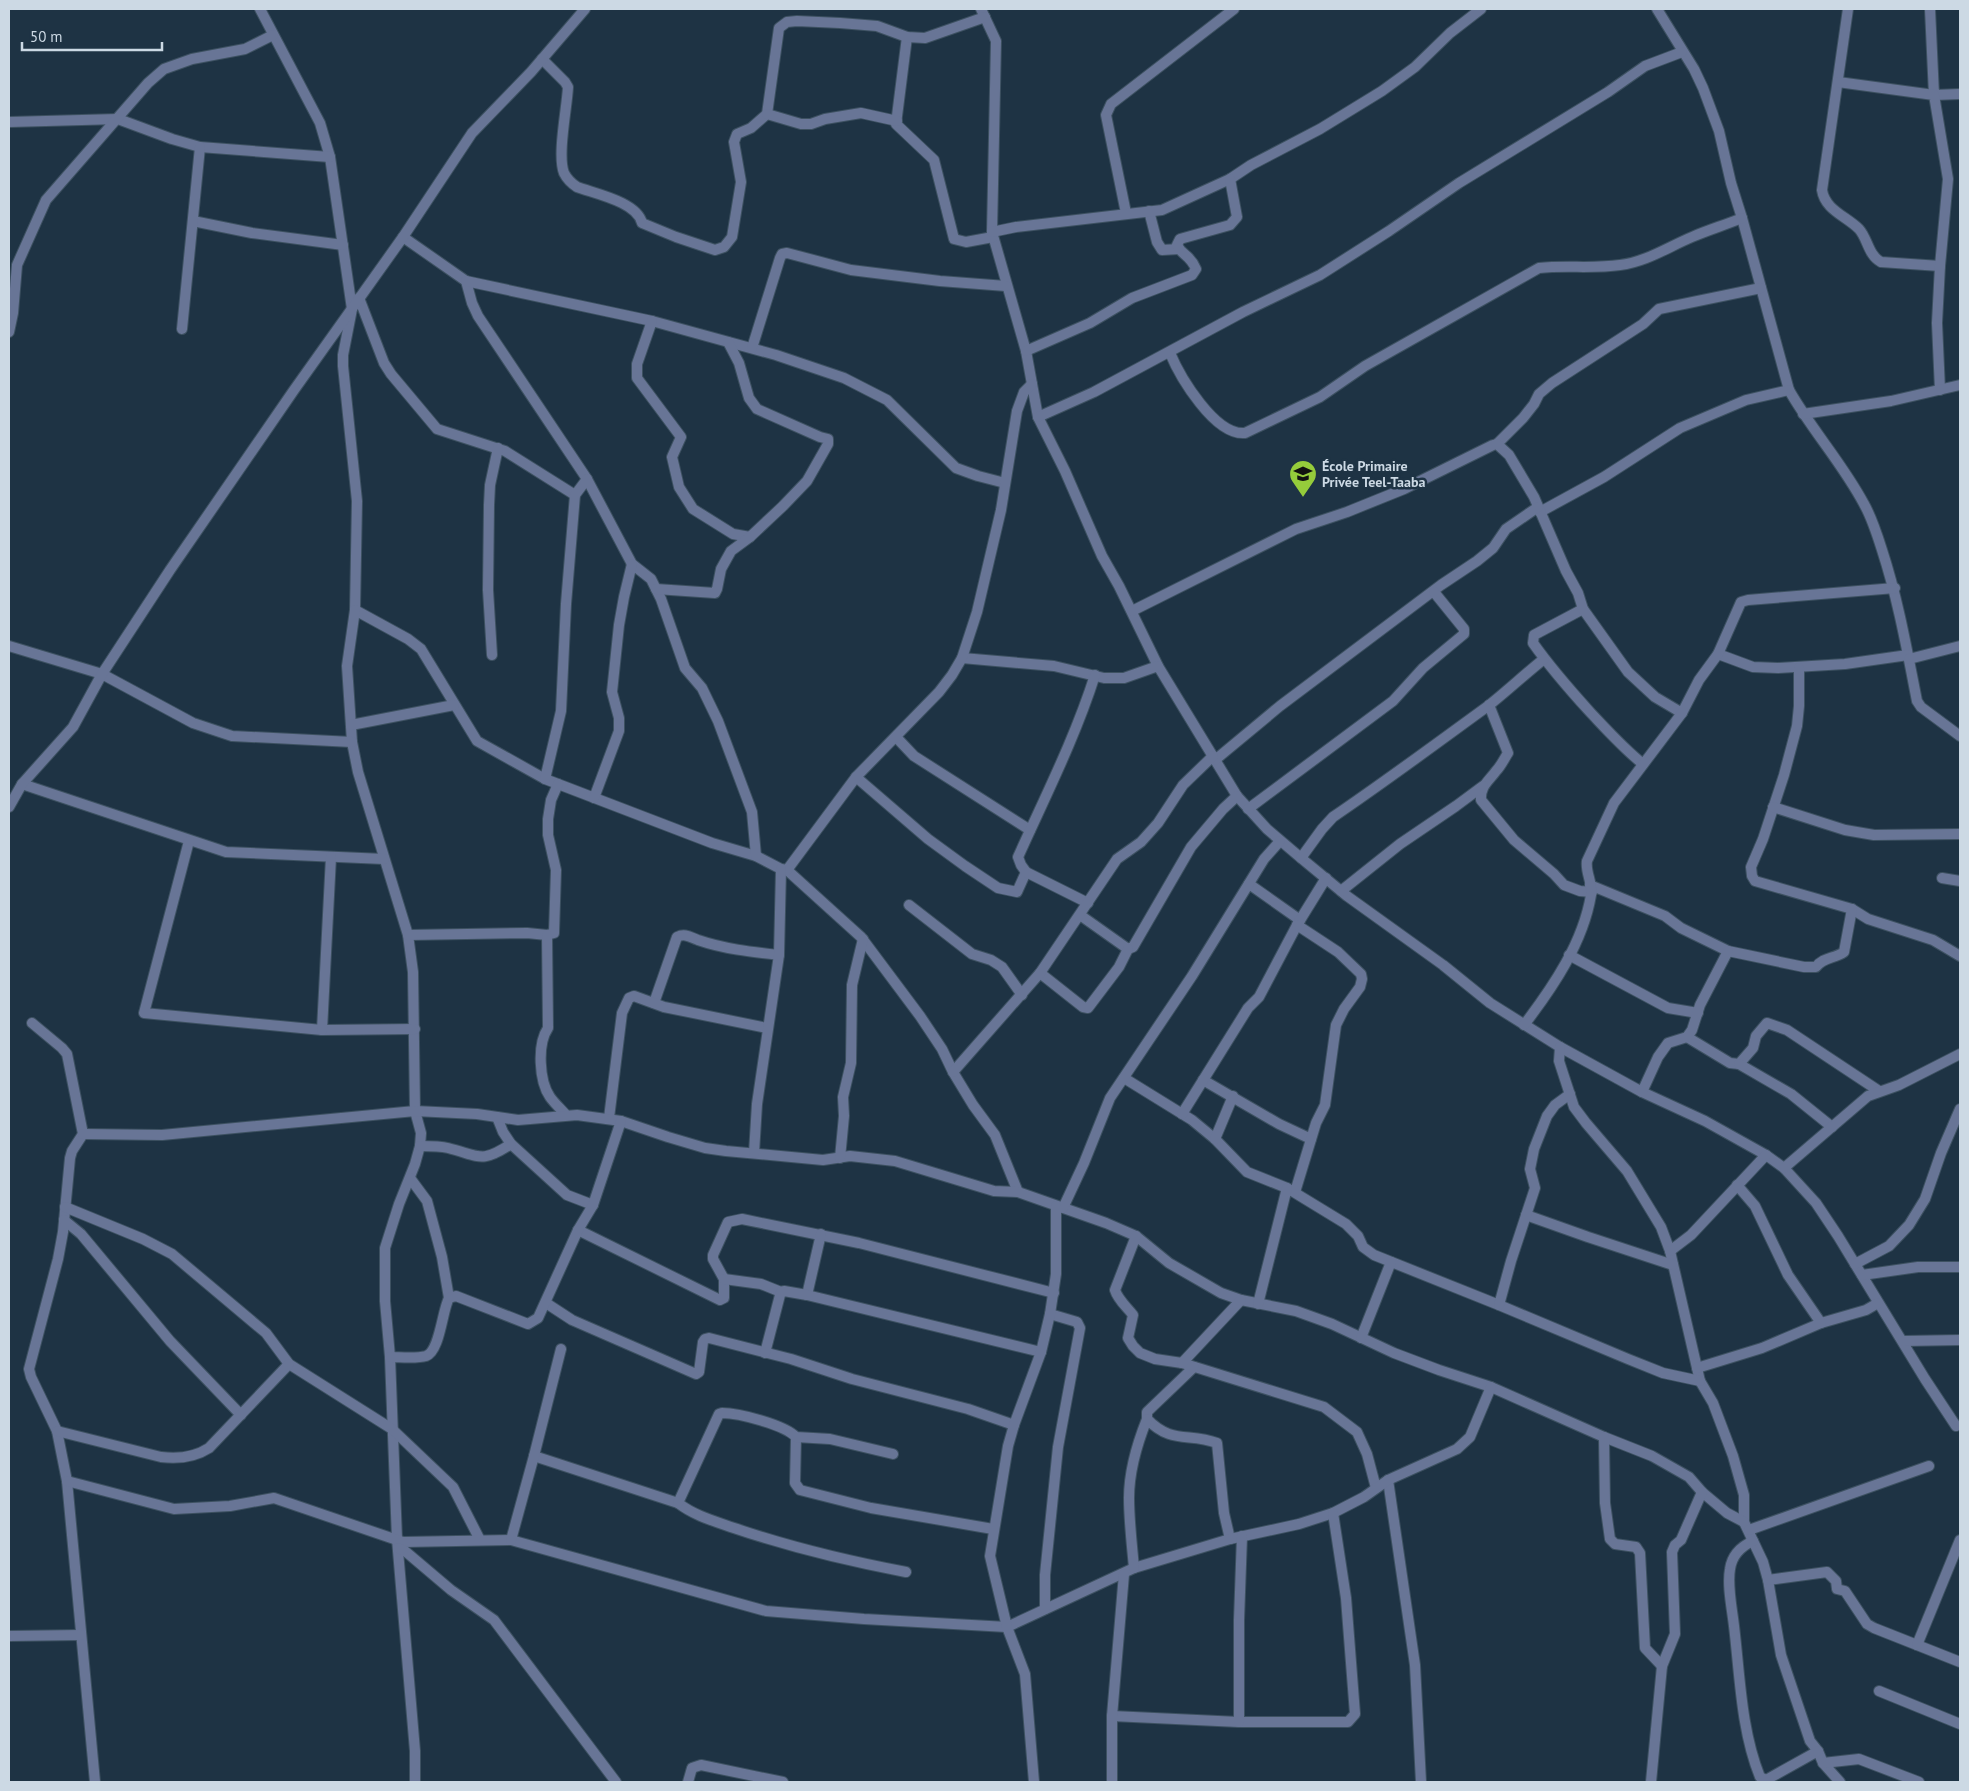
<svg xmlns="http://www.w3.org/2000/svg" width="1969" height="1791" font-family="'PT Sans',sans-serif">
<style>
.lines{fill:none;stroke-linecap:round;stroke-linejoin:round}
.street-casing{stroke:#3d5161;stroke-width:12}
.street{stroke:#687596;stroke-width:10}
.labels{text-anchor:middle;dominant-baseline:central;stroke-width:5;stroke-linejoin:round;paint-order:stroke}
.poi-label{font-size:14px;font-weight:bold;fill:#ccd9e4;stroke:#1e3344;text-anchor:start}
</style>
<rect width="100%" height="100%" fill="#1e3344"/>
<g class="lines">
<defs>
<g id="street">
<path d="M260 9 320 123 330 157 352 309 343 355V366L357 501 355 610 408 639 421 649 477 741 545 779 712 843 756 856 781 869 787 870 861 937 920 1016 942 1049 953 1072 973 1105 995 1135 1018 1192"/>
<path d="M981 9 996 41 992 232 1026 351 1038 417 1065 471 1102 556 1119 586 1158 666 1237 796 1267 829 1301 858 1347 896 1443 965 1490 1003 1560 1047 1642 1092 1705 1121 1766 1155 1784 1168 1816 1203 1838 1236 1925 1379 1956 1426"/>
<path d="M1657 9 1694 69 1703 88 1719 131 1731 183 1742 218 1789 390C1811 429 1843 464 1864 504 1872 518 1877 534 1882 550 1898 599 1907 650 1917 701L1921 707 1960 736"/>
<path d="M1848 9 1822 190C1825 210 1846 216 1859 229 1868 239 1868 255 1881 262L1940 266"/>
<path d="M1930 9 1934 95 1960 94"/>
<path d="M907 37 896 124 934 160 954 239 966 242 993 237"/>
<path d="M542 59 565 82 568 87C567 108 557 155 564 173 567 179 571 183 577 187 596 194 637 202 642 223L676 237 715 250 724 247 732 237 741 182 734 142 737 134 751 128 767 114 779 28 787 22 797 21 840 23 877 26 907 37 925 38 985 17"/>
<path d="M1838 82 1934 95 1948 179 1940 266 1937 323 1940 390"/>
<path d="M767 114 801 124H811L825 119 861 113 897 121"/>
<path d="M9 122 118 119 172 139 200 147 330 157"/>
<path d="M1149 211 1157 242 1162 250 1179 249"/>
<path d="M1126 213 1106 115 1111 104 1234 9"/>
<path d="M193 221 252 233 343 245"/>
<path d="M992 232 1016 227 1162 210 1230 179 1251 165 1320 129 1382 91 1415 67 1450 33 1481 9"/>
<path d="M403 237 466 281 472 303 478 316 587 479 632 564 651 579 661 599 685 668 702 688 718 721 752 812 756 856"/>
<path d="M466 281 652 321 776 355 844 378 887 400 956 468 978 476 1005 483"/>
<path d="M359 298 384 363 391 374 437 429 505 451 575 495"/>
<path d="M652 321 637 364V378L681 437 672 457 679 487 693 509 733 534 750 537"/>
<path d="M182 329 200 147"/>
<path d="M9 332 13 313 17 265 46 200 148 83 164 69 192 59 245 49 273 35"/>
<path d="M752 348 780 258 782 254 787 253 851 270 940 281 1006 286"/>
<path d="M1026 351 1090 323 1132 298 1192 275 1196 269C1190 254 1182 256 1177 245L1180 239 1230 225 1237 217 1230 179"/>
<path d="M1170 353C1180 377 1215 436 1245 433L1320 397 1365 366 1539 268C1566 265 1593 269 1620 265 1646 262 1668 247 1692 237 1708 230 1725 225 1742 218"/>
<path d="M1803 414 1891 401 1960 385"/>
<path d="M1038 417 1094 392 1243 312 1320 275 1389 231 1459 183 1608 92 1645 66 1682 52"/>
<path d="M1497 444 1523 418 1534 404 1539 394 1552 383 1643 324 1659 309 1761 288"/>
<path d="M1540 512 1604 477 1680 428 1746 400 1789 390"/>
<path d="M656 589 715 593 717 589 721 569 731 551 750 537 783 506 807 481 828 444V439L820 437 757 409 749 398 739 363 728 342"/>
<path d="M1583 609 1534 635 1533 643C1550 667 1570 690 1590 712 1607 730 1623 748 1643 764"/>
<path d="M355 610 347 666 352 742 358 772 408 935 413 972 415 1111 421 1133 420 1146 415 1164 399 1204 385 1248V1301L390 1357 397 1539 415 1751V1782"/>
<path d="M1132 611 1296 529 1347 512 1404 489 1493 445 1497 444 1509 455 1534 497 1566 571 1578 593 1583 609 1628 672 1655 697 1682 713"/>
<path d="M9 646 102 674 193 723 232 736 352 742"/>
<path d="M1718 654 1753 667 1778 668 1845 664 1908 655"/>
<path d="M492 655 488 590 489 505 490 485 498 448"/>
<path d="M962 658 1054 666 1104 678H1124L1158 666"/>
<path d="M1909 659 1960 646"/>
<path d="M1799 668V706L1797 726 1784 775 1763 839 1751 867 1752 876 1755 881 1852 909 1868 919 1933 940 1960 956"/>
<path d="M1489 705 1508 753C1504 759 1501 766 1496 771 1489 781 1480 786 1481 800L1514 840 1554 874 1564 885 1580 891 1592 892"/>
<path d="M351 725 454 705"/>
<path d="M896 737 914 756 1030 830"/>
<path d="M1215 760 1280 706 1441 585 1477 561 1493 548 1506 529 1538 507"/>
<path d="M856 777 928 839 965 866 998 888 1017 892 1026 872"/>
<path d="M545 779 561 711 566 604 575 495 587 479"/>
<path d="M22 784 226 852 384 859"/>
<path d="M594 798 619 731V718L612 692 619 625 624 597 632 564"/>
<path d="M9 807 22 784 73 727 102 674 170 570 294 390 403 237 472 133 531 72 585 9"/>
<path d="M1773 807 1845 830 1874 835 1960 834"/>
<path d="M1248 809 1393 701 1423 668 1464 634V629L1434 592"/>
<path d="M189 841 144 1013 322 1030 415 1029"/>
<path d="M1301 858 1322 829 1333 817C1386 781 1437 743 1488 706 1507 691 1525 674 1544 659"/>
<path d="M787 870 856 777 939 692 952 675 962 658 977 612 1001 510 1017 411 1024 392 1032 384"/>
<path d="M1942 878 1960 881"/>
<path d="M1249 884 1300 920"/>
<path d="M1590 885 1665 916 1681 928 1728 951 1804 967H1816C1823 957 1834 959 1844 952L1852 909"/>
<path d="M1341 891 1400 844 1456 806 1483 786"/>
<path d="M1088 903 1026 872 1021 865 1018 857C1045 797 1075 738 1095 675"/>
<path d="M909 905 972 954 991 960 1002 967 1022 995"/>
<path d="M1080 915 1128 949 1133 947 1191 847 1223 809 1237 796"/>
<path d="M408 935 527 933 547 935 554 933 556 870 548 835V819L551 800 558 784"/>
<path d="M547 935 548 1028C537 1044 539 1081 550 1097 555 1104 561 1109 566 1115"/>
<path d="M1569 955 1668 1008 1698 1013"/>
<path d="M1040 973 1083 1007 1088 1008 1119 967 1128 949"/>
<path d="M654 1003 677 937C685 933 690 937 698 940 724 949 752 952 779 955"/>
<path d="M32 1023 62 1048 67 1054 83 1134 72 1151 70 1158 63 1232 58 1259 29 1369 31 1377 57 1431 67 1481 95 1782"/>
<path d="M1524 1025C1553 987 1583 943 1591 895 1593 883 1585 872 1587 861L1614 803 1682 713 1699 680 1718 654 1741 602 1748 600 1895 588"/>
<path d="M322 1030 331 857"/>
<path d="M1687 1037 1730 1063 1739 1064 1753 1048 1756 1036 1767 1023 1787 1030 1879 1091"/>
<path d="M1560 1047 1559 1061 1574 1107 1586 1123 1627 1171 1661 1227 1670 1251 1700 1381 1713 1403 1733 1456 1744 1495V1522L1763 1562 1768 1580 1781 1655 1810 1741 1818 1751 1823 1763 1840 1782"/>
<path d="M1739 1064 1791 1094 1832 1127"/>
<path d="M953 1072 1040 973 1117 859 1141 842 1158 823 1183 785 1213 756"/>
<path d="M1124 1078 1192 1120 1215 1139 1247 1172 1287 1188 1346 1224 1358 1236 1363 1247 1374 1255 1499 1305 1628 1359 1663 1373 1700 1381"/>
<path d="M1203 1080 1279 1124 1311 1139"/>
<path d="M1642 1092 1658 1057 1668 1043 1687 1037 1692 1030 1700 1005 1728 951"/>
<path d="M1182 1114 1248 1008 1259 997 1297 925 1326 878"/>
<path d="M497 1117 503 1132 511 1144 567 1195 593 1205"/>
<path d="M609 1118 622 1013 629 998 634 996 664 1007 767 1028"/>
<path d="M83 1134 162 1135 415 1111 477 1114 518 1120 577 1115 621 1121 668 1137 705 1148 726 1151 823 1160 850 1156 895 1161 994 1191 1018 1192 1106 1223 1136 1236 1169 1263 1221 1293 1241 1300 1296 1311 1332 1324 1394 1353 1439 1370 1491 1387 1604 1437 1652 1456 1689 1477 1702 1492 1727 1513 1744 1522"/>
<path d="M1215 1139 1233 1096"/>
<path d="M420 1146C429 1146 440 1146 448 1148 480 1156 481 1164 511 1144"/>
<path d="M754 1153 757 1104 779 955 781 869"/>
<path d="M840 1158 844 1116 843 1097 851 1063 852 985 863 939"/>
<path d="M1784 1168 1868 1096 1899 1085 1960 1054"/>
<path d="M410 1178 427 1201 442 1257 449 1298"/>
<path d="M1295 1192 1316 1123 1325 1105 1336 1025 1344 1009 1360 987 1362 979 1361 974 1338 952 1297 925"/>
<path d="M65 1207 143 1239 172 1254 266 1333 289 1364 392 1429 453 1487 480 1540"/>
<path d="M1063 1208 1084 1163 1110 1098 1192 976 1264 859 1280 841"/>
<path d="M1526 1215 1588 1237 1673 1265"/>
<path d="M64 1220 81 1234 170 1341 241 1415"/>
<path d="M578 1230 720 1300 724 1298V1279L713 1259V1255L728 1222 742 1219 859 1243 1054 1293"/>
<path d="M1136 1236 1115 1290C1118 1300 1127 1307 1133 1315L1128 1338 1133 1346 1140 1353 1155 1359 1182 1363 1324 1407 1357 1432 1367 1454 1376 1488"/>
<path d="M1670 1251 1691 1235 1766 1155"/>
<path d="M1855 1264 1889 1246 1909 1225 1925 1199 1941 1153 1960 1109"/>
<path d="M1862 1275 1918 1267H1960"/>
<path d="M724 1279 761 1284 781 1292"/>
<path d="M807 1295 821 1234"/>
<path d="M546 1303 572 1320 696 1374 699 1372 703 1342 705 1339 709 1338 791 1359 852 1379 968 1409 1014 1425"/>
<path d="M1258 1304 1287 1188"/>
<path d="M1499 1305 1511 1261 1535 1188 1530 1169 1534 1149 1547 1116 1555 1105 1570 1094"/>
<path d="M1821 1323 1866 1310 1878 1303"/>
<path d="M1361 1338 1391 1262"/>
<path d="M1903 1341 1960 1340"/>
<path d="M765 1353 780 1295 781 1292 784 1291 807 1295 1041 1352"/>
<path d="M390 1357C400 1357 416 1359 426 1356 440 1351 442 1311 449 1298L456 1296 528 1324 538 1318 578 1230 593 1205 621 1121"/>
<path d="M1182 1363 1241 1300"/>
<path d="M1194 1367 1147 1412V1419C1172 1445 1189 1432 1217 1443L1224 1513 1230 1539"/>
<path d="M1697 1368 1762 1348 1821 1323 1788 1275 1755 1206 1737 1185"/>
<path d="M57 1431 161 1457C177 1459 195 1457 209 1448L289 1364"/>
<path d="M796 1437 795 1483 800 1490 871 1508 993 1529"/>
<path d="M1604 1437 1605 1503 1610 1539 1615 1544 1636 1547 1640 1553 1645 1648 1662 1666"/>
<path d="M534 1456 678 1503C695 1516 714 1521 734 1528 790 1547 848 1561 906 1572"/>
<path d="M1388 1480 1415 1665 1421 1782"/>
<path d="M67 1481 174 1509 230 1506 274 1498 403 1542 511 1540 766 1611 864 1619 1007 1627 1134 1568 1230 1539 1299 1524 1333 1513 1364 1497 1388 1480 1457 1449 1470 1437 1491 1387"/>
<path d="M678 1503 719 1414 722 1413C739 1413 785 1425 796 1437L830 1439 893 1454"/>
<path d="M1749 1530 1929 1466"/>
<path d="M511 1540 534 1456 561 1349"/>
<path d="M1753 1541C1742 1546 1732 1555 1730 1569 1727 1586 1732 1608 1734 1626 1740 1676 1741 1730 1760 1777L1766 1780 1818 1751"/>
<path d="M398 1548 405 1551 451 1590 494 1620 616 1782"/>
<path d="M1134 1568C1132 1545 1129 1521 1129 1498 1129 1472 1137 1444 1147 1419"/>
<path d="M1768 1580 1827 1572 1836 1581 1837 1589 1845 1591 1867 1624 1874 1628 1960 1662"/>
<path d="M1045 1609V1575L1058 1447 1080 1328 1077 1322 1050 1314"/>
<path d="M9 1636 81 1635"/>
<path d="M1917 1645 1960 1540"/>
<path d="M1879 1691 1960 1724"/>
<path d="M1112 1716 1239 1722H1348L1355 1714 1346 1598 1333 1513"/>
<path d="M1239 1722V1620L1242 1536"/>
<path d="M1823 1763 1859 1759 1919 1782"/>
<path d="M688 1782 692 1768 701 1765 783 1782"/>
<path d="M1034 1782 1025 1674 1007 1627 990 1556 1008 1446 1014 1425 1041 1352 1050 1314 1056 1274V1206"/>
<path d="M1112 1782V1716L1124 1574"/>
<path d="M1651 1782 1662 1666 1675 1634 1672 1552 1675 1545 1681 1540 1702 1492"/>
</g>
</defs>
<!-- street casing -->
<use href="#street" class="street-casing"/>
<!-- street -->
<use href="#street" class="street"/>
</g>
<!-- icons -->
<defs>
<symbol id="school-pin" viewBox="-11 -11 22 30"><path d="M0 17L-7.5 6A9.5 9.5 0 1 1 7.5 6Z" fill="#95cc3b" stroke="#1e3344"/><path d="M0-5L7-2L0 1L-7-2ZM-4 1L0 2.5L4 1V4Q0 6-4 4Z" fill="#111"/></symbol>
</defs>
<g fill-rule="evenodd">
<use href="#school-pin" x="1287" y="458" width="32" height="43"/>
</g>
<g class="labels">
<!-- poi labels -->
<g class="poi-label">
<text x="1322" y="466">École Primaire<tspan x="1322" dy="16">Privée Teel-Taaba</tspan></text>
</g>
</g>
<!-- border -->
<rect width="1969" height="1791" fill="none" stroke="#ccd9e4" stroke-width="20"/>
<!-- scale -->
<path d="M22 42v8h140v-8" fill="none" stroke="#ccd9e4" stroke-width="2.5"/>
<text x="30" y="42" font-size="15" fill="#ccd9e4" stroke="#1e3344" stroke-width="4" paint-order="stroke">50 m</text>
</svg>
